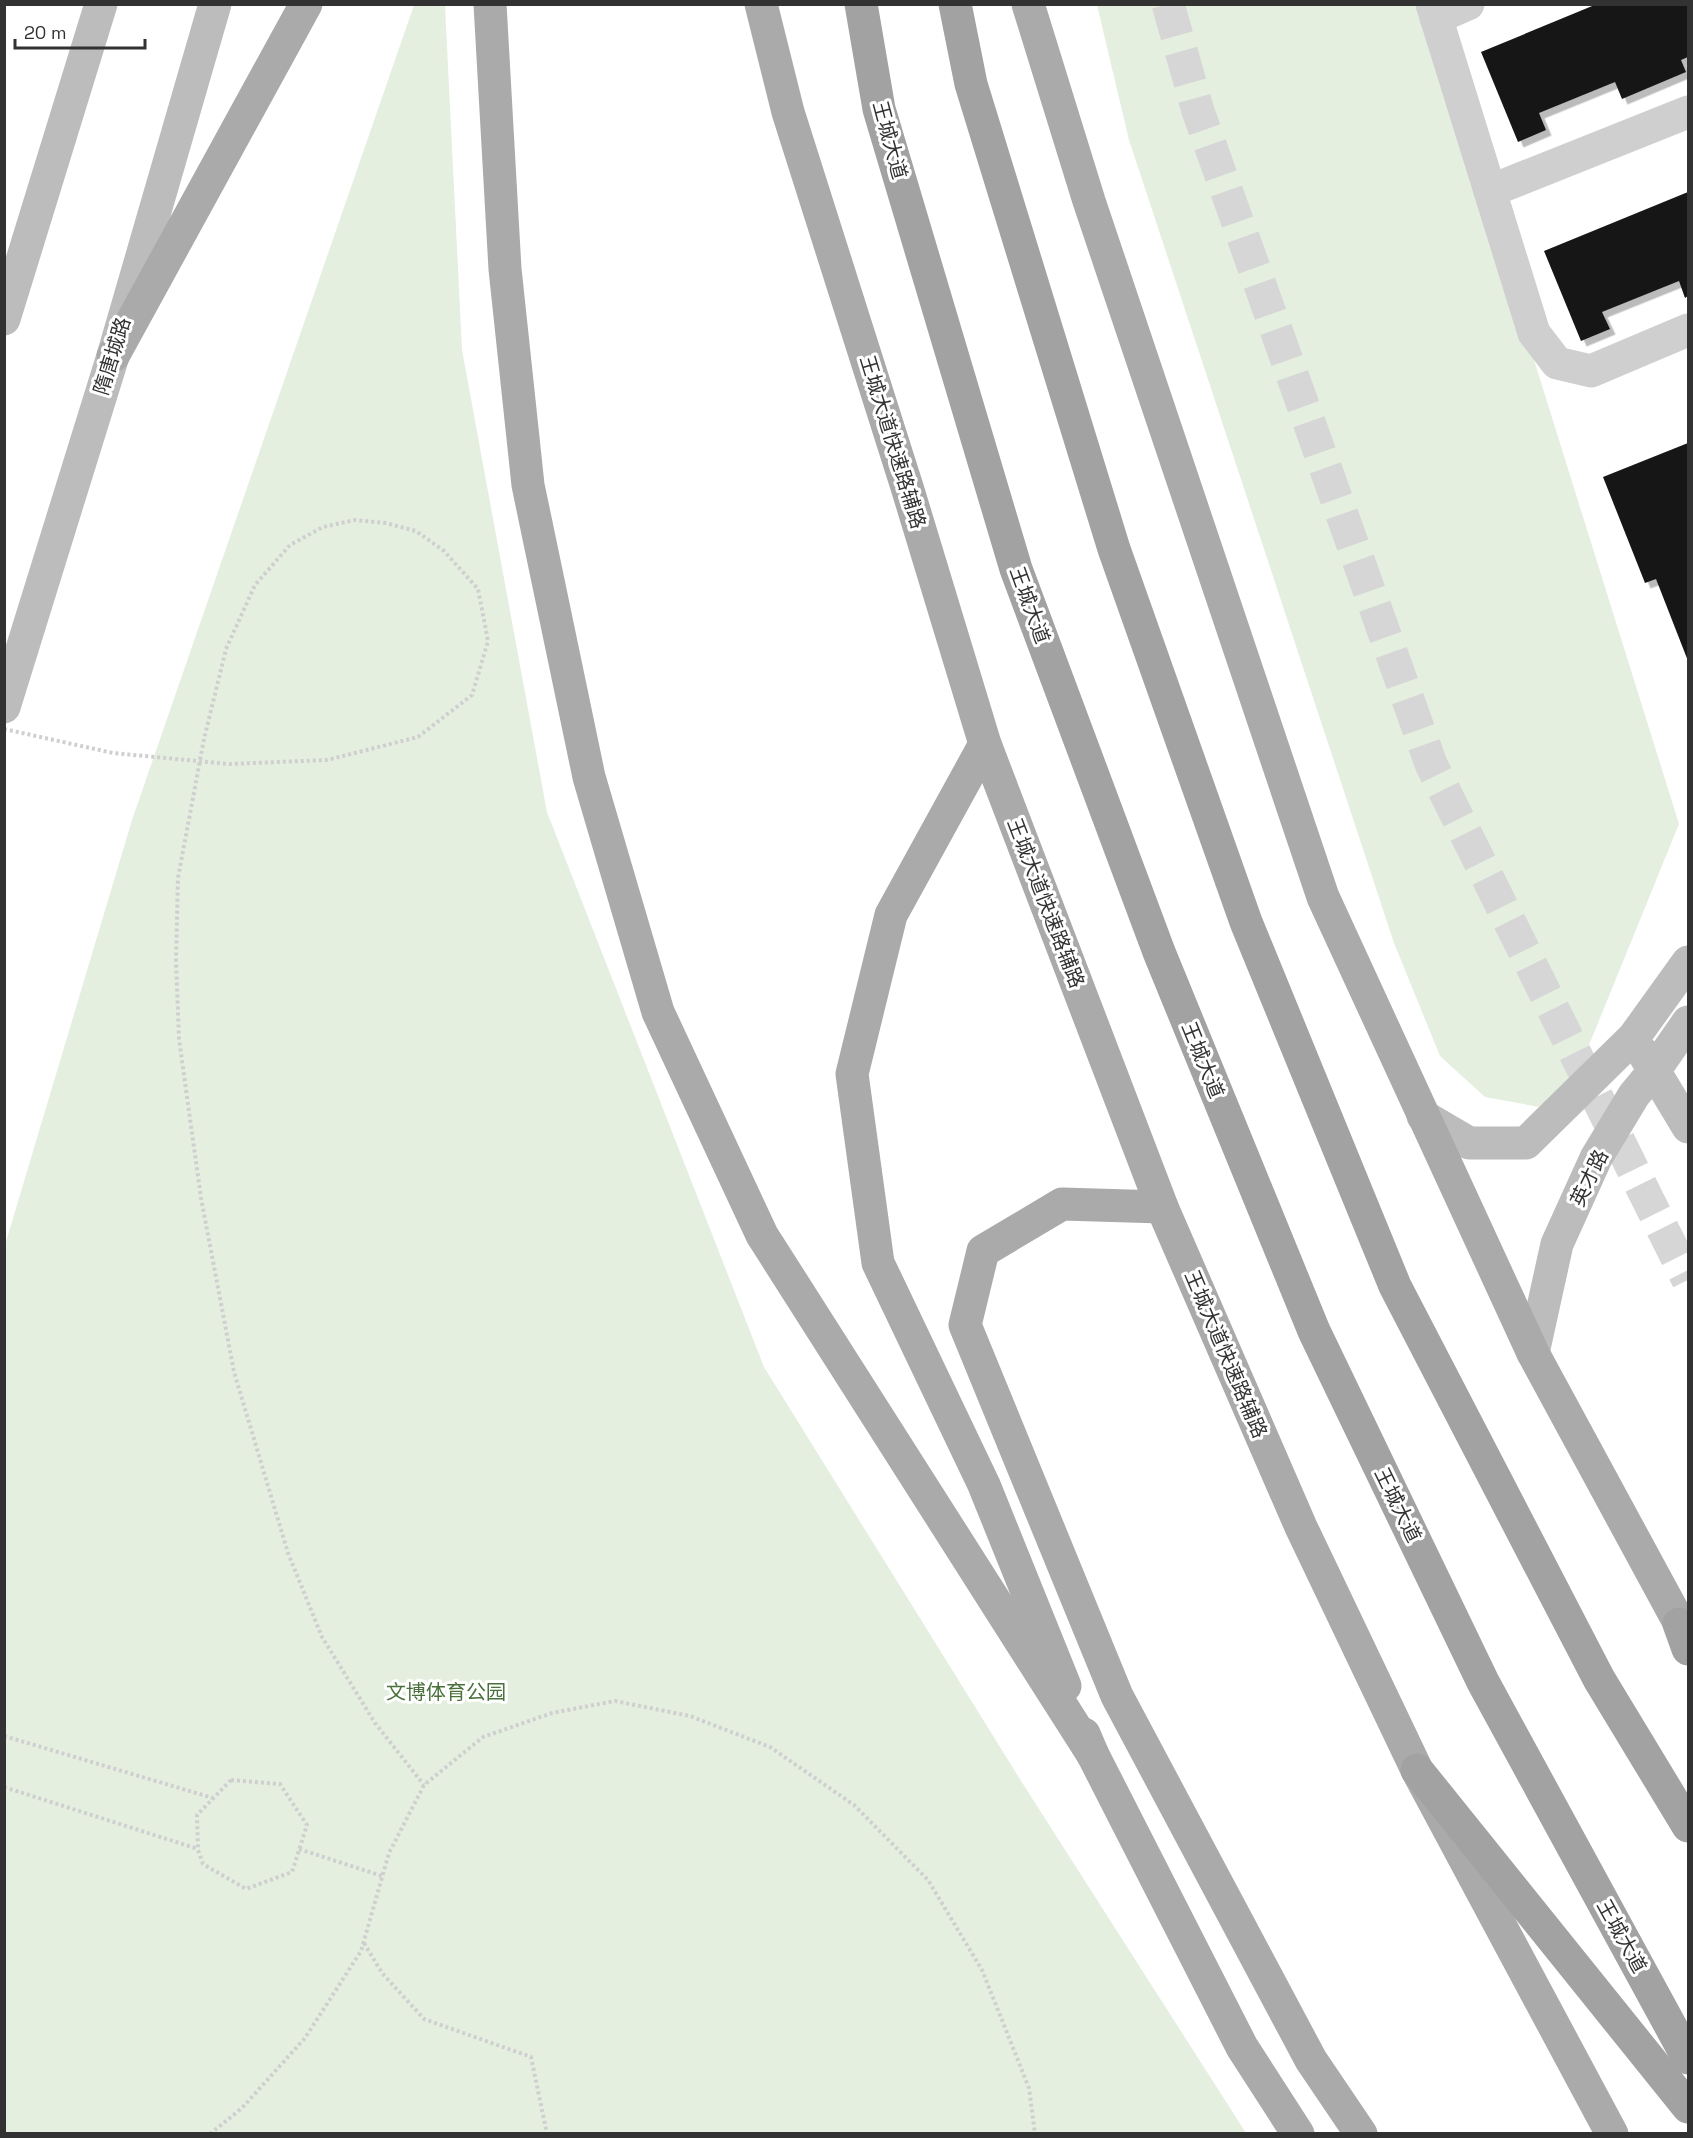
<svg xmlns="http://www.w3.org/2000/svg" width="1693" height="2138" font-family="'Space Grotesk','Noto Sans SC',sans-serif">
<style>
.green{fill:#e5efe0}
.building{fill:#191919;filter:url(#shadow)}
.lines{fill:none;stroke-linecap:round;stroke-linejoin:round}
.primary-tunnel{stroke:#d6d6d6;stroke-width:33;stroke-dasharray:33 16;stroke-linecap:butt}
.path{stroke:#cfcfcf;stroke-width:4;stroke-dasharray:3 3;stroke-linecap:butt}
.minor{stroke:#cfcfcf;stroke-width:33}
.secondary{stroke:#bcbcbc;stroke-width:33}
.primary{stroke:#aaa;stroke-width:33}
.trunk{stroke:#a2a2a2;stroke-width:33}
.path-bridge{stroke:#cfcfcf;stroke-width:4;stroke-dasharray:3 3;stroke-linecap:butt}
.labels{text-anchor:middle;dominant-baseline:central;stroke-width:6;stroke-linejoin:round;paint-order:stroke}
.street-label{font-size:20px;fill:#323232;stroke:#fff}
.park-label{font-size:20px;fill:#4a713c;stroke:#fff}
</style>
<defs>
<filter id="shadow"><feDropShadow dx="5.5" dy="5.5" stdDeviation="0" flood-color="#0004"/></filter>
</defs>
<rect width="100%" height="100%" fill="#fff"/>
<!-- green -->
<g class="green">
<path d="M414 5H445L462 350 547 812 764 1367 1023 1784 1246 2133H5V1245L132 820Z"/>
<path d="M1097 5H1423L1679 824 1576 1077 1539 1107 1485 1097 1440 1056 1394 943 1129 140Z"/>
</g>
<!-- building -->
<g class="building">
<path d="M1597 4H1688V57L1681 60 1686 72 1622 99 1615 82 1539 113 1546 130 1518 142 1481 52Z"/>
<path d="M1688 192V296L1685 298 1679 281 1602 312 1610 329 1581 341 1544 251Z"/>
<path d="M1688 443V661L1656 579 1645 583 1603 477Z"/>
</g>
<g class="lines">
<!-- primary-tunnel -->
<path class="primary-tunnel" d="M1168 4 1198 111 1431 764 1688 1280"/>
<!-- path -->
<g class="path">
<path d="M204 739 178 878 176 960 179 1039 201 1198 234 1372 288 1553 322 1637 375 1723 424 1785"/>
<path d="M4 1736 213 1798"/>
<path d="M231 1780 280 1784 307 1825 292 1872 246 1889 203 1864 198 1850 197 1815Z"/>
<path d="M4 1787 198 1849"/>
<path d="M299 1849 382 1876"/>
<path d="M364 1943 382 1973 424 2019 531 2057 547 2134"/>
<path d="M210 2134 242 2108 305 2038 361 1951 389 1853 424 1785 483 1737 552 1713 615 1701 690 1716 770 1747 854 1805 928 1880 982 1970 1029 2088 1035 2134"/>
</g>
<!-- minor -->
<g class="minor">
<path d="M1432 4 1534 333 1557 363 1591 371 1688 330"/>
<path d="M1436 18 1468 4"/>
<path d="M1490 191 1688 112"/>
</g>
<!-- secondary -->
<g class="secondary">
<path d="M4 319 101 4"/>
<path d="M4 707 113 356 215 4"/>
<path d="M1644 1054 1688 1127"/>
<path d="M1423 1116 1469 1143H1526L1634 1037 1688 962"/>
<path d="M1533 1353 1557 1244 1596 1158 1634 1095 1654 1071 1688 1022"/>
</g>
<!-- primary -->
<g class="primary">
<path d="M490 4 505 269 528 485 589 777 658 1012 762 1235 1093 1755"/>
<path d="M761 4 788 112 907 487 985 744 1162 1207 1301 1527 1417 1770 1612 2134"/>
<path d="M1028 4 1089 201 1323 897 1533 1353 1688 1639"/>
<path d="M113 356 306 4"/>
<path d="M985 744 891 915 852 1074 878 1263 984 1485 1065 1686"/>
<path d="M1162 1207 1062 1204 983 1251 965 1325 1117 1696 1311 2060 1361 2134"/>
<path d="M1084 1734 1093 1755 1242 2047 1298 2134"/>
</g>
<!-- trunk -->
<g class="trunk">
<path d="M861 4 879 109 1016 569 1159 952 1314 1331 1483 1682 1688 2058"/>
<path d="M955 4 971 84 1114 549 1246 922 1395 1286 1599 1679 1688 1826"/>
<path d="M1679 1624 1688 1649"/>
<path d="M1417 1770 1688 2107"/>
</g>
<!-- path-bridge -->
<path class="path-bridge" d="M4 729 113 753 229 764 327 760 418 737 472 695 488 641 478 589 444 551 416 531 385 523 355 520 323 527 290 545 255 585 226 649 204 739"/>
</g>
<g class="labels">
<!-- street labels -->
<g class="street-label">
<text transform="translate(890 140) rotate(75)">王城大道</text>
<text transform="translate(112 356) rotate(-73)">隋唐城路</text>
<text transform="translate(893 442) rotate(73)">王城大道快速路辅路</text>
<text transform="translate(1030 605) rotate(70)">王城大道</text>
<text transform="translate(1046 903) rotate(69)">王城大道快速路辅路</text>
<text transform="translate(1203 1060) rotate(68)">王城大道</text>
<text transform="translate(1589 1178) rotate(-64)">英才路</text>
<text transform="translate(1226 1354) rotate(67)">王城大道快速路辅路</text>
<text transform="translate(1398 1505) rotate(64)">王城大道</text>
<text transform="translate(1622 1936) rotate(61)">王城大道</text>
</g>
<!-- park labels -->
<g class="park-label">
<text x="446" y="1692">文博体育公园</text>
</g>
</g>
<!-- border -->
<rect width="1693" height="2138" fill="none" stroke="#323232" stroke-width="12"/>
<!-- scale -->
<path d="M15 39v9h130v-9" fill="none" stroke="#323232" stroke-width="3"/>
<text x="24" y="39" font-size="18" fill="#323232" stroke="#ffffff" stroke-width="4.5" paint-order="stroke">20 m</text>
</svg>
